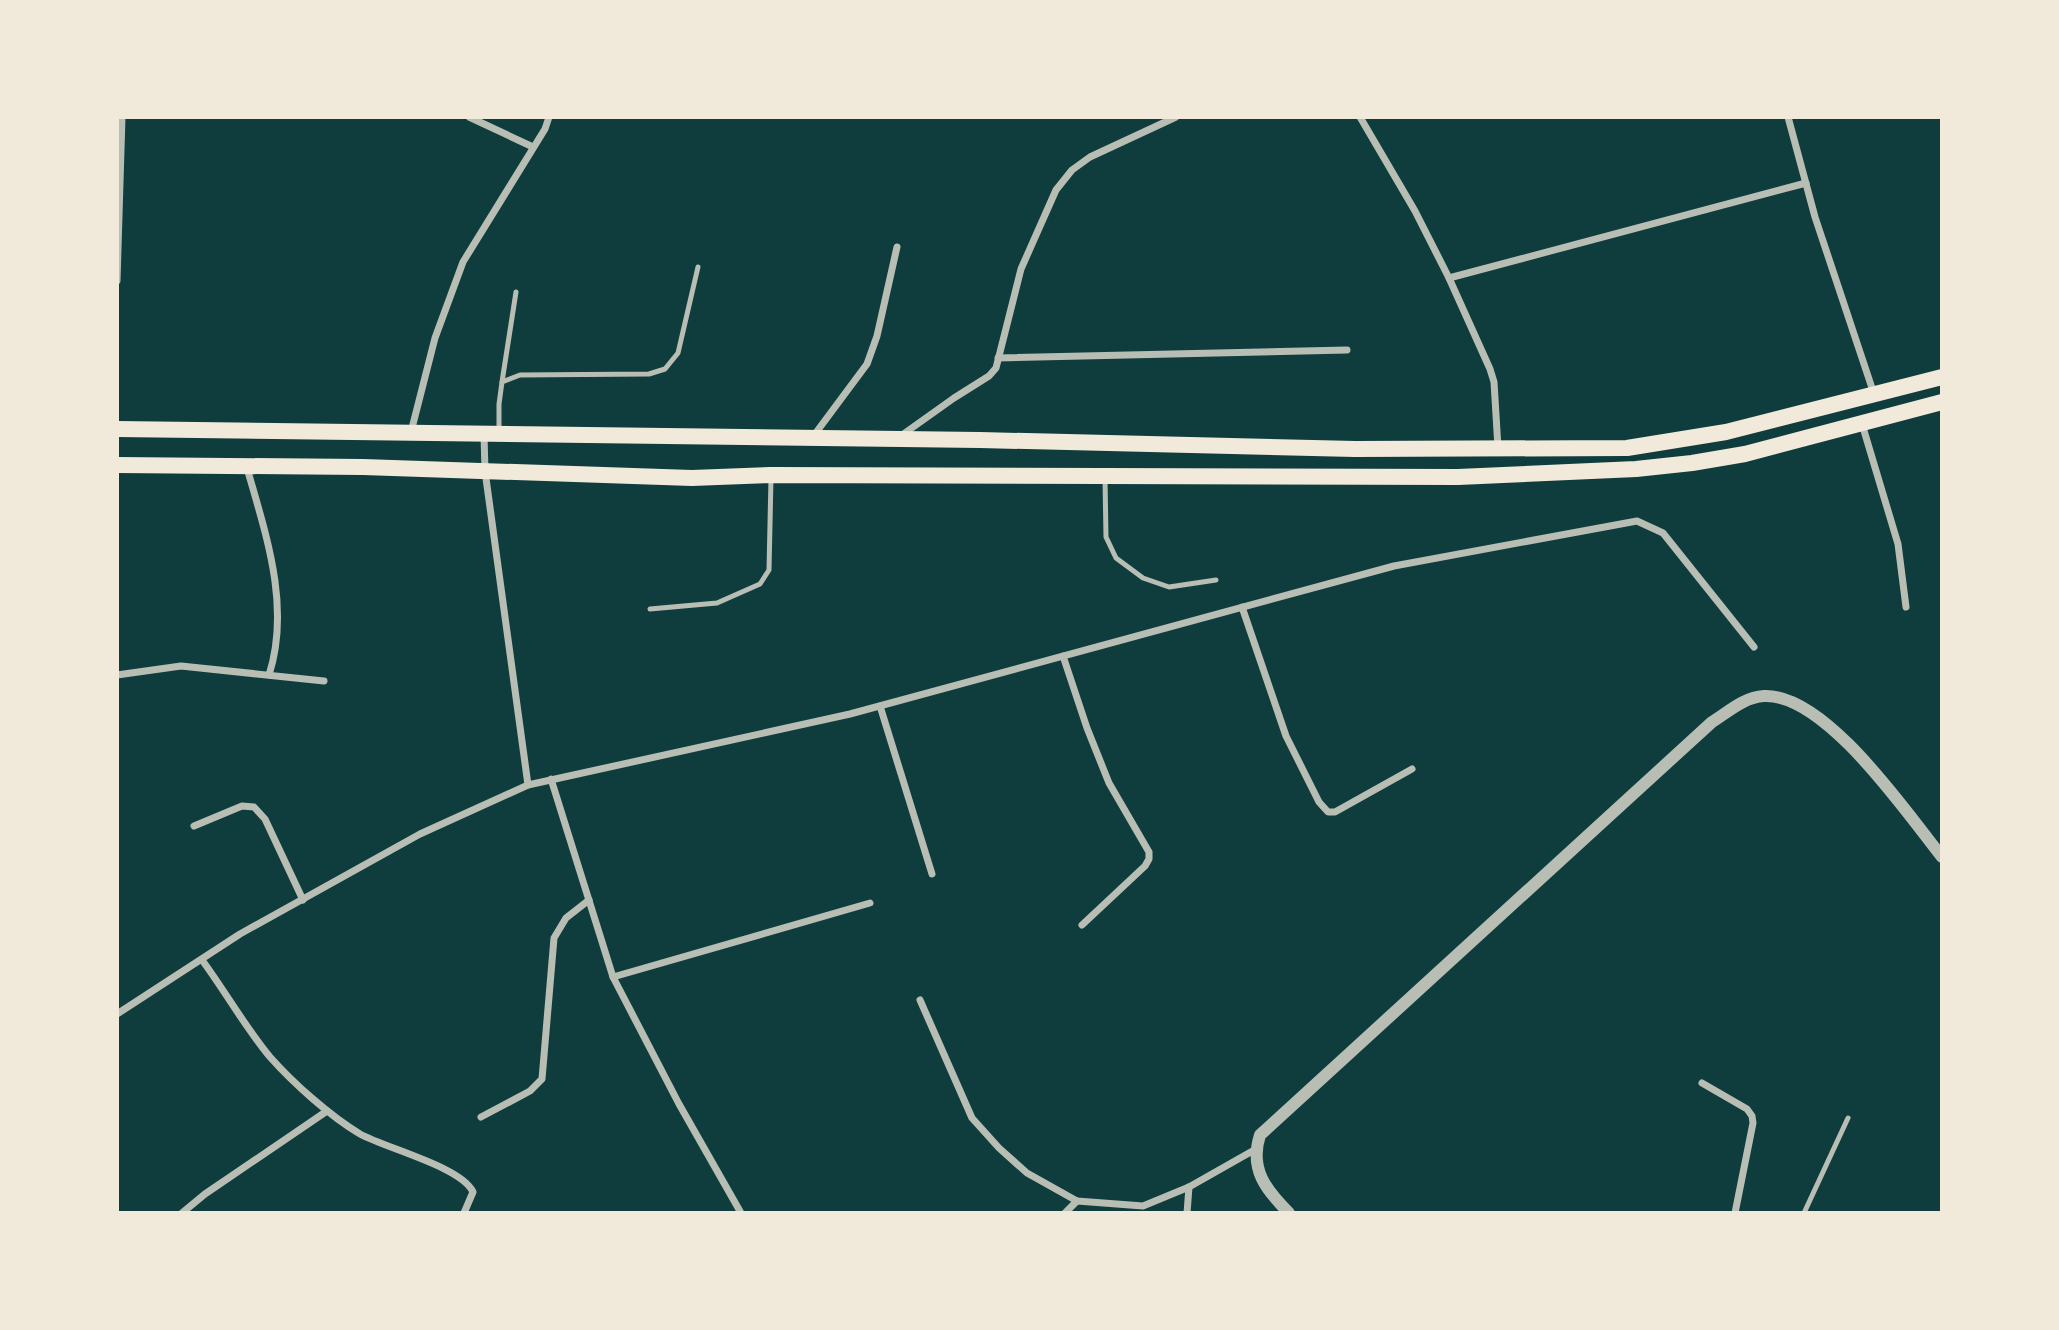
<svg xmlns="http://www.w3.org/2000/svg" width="2059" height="1330" font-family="Helvetica,sans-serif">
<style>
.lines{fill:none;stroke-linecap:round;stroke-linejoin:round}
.service{stroke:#b8beb3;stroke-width:5}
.minor{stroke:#b8beb3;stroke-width:7}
.tertiary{stroke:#b8beb3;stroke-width:12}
.trunk{stroke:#f1e9da;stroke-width:16}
</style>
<rect width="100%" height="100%" fill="#0f3d3e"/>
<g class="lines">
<!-- service -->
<g class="service">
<path d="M502 382 516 292"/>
<path d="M499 431V404L502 382 520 375 649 374 665 369 678 353 698 267"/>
<path d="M1105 479 1106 537 1116 558 1143 578 1169 587 1216 580"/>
<path d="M650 609 717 603 760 584 769 570 771 478"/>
<path d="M1804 1213 1848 1118"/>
</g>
<!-- minor -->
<g class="minor">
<path d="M469 117 533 147"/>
<path d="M1360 117 1415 211 1449 278 1490 369 1494 382 1498 448"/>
<path d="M1788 117 1815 217 1874 394"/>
<path d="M1449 278 1806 183"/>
<path d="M117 281 122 117"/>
<path d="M998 358 1347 350"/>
<path d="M1862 424 1898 544 1906 607"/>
<path d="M411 432 435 338 463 262 545 129 549 117"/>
<path d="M484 435 485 471 528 785"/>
<path d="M902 435 954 398 989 376 996 368 1021 269 1056 190 1072 170 1090 157 1176 117"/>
<path d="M812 438 867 364 877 336 897 247"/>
<path d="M247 468C266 535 291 606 269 675"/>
<path d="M1242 607 1286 736 1319 802 1328 812H1335L1412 769"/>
<path d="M1063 656 1087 728 1109 783 1149 852V859L1145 866 1082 925"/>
<path d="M117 675 181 666 324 681"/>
<path d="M880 706 932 874"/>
<path d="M551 779 613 977 679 1104 741 1213"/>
<path d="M194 826 242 806 254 807 265 819 303 900"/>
<path d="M202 960C225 991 245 1027 270 1057 293 1083 330 1116 360 1134 385 1148 462 1167 473 1192L464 1213"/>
<path d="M613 977 870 903"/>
<path d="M920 1000 972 1118 999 1148 1027 1173 1077 1201 1143 1206 1189 1187 1256 1149"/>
<path d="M117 1014 240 934 420 834 528 785 850 714 1394 566 1637 521 1663 533 1754 647"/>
<path d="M1702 1083 1747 1109 1752 1116 1753 1123 1735 1213"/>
<path d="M481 1117 530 1091 542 1079 554 938 566 918 589 900"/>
<path d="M182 1213 205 1194 327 1111"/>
<path d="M1065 1213 1077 1201"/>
<path d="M1187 1213 1189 1187"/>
</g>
<!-- tertiary -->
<path class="tertiary" d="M1289 1213C1266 1190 1249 1169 1260 1135L1712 722C1728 712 1744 697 1764 696 1825 693 1906 812 1942 857"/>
<!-- trunk -->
<g class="trunk">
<path d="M117 429 980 440 1355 449 1627 448 1726 432 1942 377"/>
<path d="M117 465 363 467 692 478 771 475 1458 477 1636 469 1692 463 1745 454 1942 402"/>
</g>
</g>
<!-- border -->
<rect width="2059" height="1330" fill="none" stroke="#f1e9da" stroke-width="238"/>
</svg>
